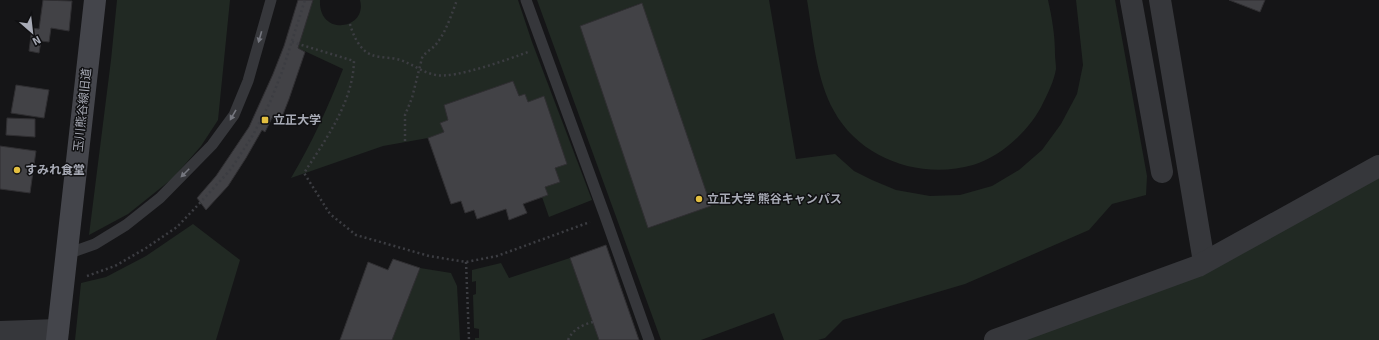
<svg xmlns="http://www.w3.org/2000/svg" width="1379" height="340" font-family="Signika,'Noto Sans JP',sans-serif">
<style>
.green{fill:#212923;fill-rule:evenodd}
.building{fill:#424246;stroke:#302f32}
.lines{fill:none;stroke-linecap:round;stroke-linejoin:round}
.path{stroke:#3c3d42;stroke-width:2.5;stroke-dasharray:2 3;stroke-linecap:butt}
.lane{stroke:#36373b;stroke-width:11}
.street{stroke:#36373b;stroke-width:22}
.secondary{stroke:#44454b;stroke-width:22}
.oneway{fill:#75777f}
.poi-dot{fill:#e3bf40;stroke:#101012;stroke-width:1.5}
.labels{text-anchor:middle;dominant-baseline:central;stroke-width:3;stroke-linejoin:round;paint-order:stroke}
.street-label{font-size:12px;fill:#a8abb6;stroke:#101012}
.poi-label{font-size:12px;font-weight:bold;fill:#a8abb6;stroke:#101012;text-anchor:start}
</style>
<rect width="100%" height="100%" fill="#151517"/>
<!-- green -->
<g class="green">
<path d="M117 0H230L218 120 201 146 173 178 128 214 89 235 111 60Z"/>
<path d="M313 0H320C318 37 368 30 360 0H518L532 42 592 200 549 217 542 197 548 195 545 187 560 182 555 168 567 164 544 96 528 102 525 94 519 96 513 81 444 105 448 120 440 123 444 132 428 138 383 146 291 178C312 143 328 107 343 69L298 48Z"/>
<path d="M537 0H769L796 159 835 154 854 171 872 180 896 190 930 196 960 195 992 186 1019 170 1042 150 1061 124 1077 94 1083 65 1076 0H1115L1147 176 1146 195 1112 204 1089 230 965 284 843 320 825 338 818 340H784L774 313 701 340H661ZM641 3 711 206 649 228 580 26Z"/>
<path d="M807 0H1048C1052 18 1055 35 1055 54 1055 59 1056 64 1056 69 1054 81 1048 93 1043 103 1031 129 1001 157 973 165 921 180 860 159 834 111 816 79 813 36 807 0Z"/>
<path d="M1379 176V340H1008Z"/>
<path d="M193 224 240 260 216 340H75L81 283 106 277 146 256Z"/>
<path d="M570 258 599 340H475V338H479V329L474 328 473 295 476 294V281L472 282V270L501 263 509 278Z"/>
<path d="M420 268 451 273 457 286 460 340H392Z"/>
</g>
<!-- building -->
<g class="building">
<path d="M43 0 72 1 69 31 51 28 49 42 41 41 39 53 29 51 32 28 39 29Z"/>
<path d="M298 0H313L298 48 305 52 289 99 280 122 272 118 265 132 262 130 246 158 228 186 206 210 197 198 216 176 249 127 273 74 284 46Z"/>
<path d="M1229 0H1265L1260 12Z"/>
<path d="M642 3 711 206 648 228 580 26Z"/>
<path d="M513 81 519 96 525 94 528 102 544 96 567 164 555 168 560 182 545 187 548 195 523 204 527 213 509 220 506 209 477 219 474 210 465 213 461 201 451 204 428 138 444 132 440 123 448 120 444 105Z"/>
<path d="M16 85 49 90 44 118 11 113Z"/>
<path d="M7 118 35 119V137L6 135Z"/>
<path d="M0 146 36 151 30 193 0 189Z"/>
<path d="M606 245 639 340H599L570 258Z"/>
<path d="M393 259 420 268 392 340H340L368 262 388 270Z"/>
</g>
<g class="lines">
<!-- path -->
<g class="path">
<path d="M350 24C353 35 360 51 372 55 379 58 392 57 400 60 413 64 423 73 436 75 455 79 509 59 528 52"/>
<path d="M292 42 354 61C353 102 326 139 304 173L330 214 356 235 429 256 466 262 497 256 590 222"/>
<path d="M405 141V115L412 98 422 58C426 51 433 49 437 43 446 32 452 13 457 0"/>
<path d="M466 262 469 340"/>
<path d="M87 276 115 266 146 248 177 227 197 206 231 169 253 135 271 100 283 69 305 0"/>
<path d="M568 340C573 329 582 325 593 322"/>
</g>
<!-- lane -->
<g class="lane">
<path d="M526 0 605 216 649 340"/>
<path d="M67 254 95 244 126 225 160 198 212 145 234 115 248 81 271 0"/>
</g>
<!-- street -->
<g class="street">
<path d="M1131 0 1162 172"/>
<path d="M1160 0 1204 262"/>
<path d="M0 332 58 330"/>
<path d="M995 340 1198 266 1379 166"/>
</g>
<!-- secondary -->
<path class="secondary" d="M57 340 95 0"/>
</g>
<!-- one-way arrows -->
<defs><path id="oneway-solid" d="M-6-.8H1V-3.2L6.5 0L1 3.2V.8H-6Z"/></defs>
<g class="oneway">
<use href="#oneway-solid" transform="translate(260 37) rotate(106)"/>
<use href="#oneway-solid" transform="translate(233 115) rotate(120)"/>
<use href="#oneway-solid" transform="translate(185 173) rotate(135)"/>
</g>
<!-- markers -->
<g class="poi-dot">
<rect x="261" y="116" width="8" height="8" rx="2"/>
<circle cx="17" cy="170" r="4"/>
<circle cx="699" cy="199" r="4"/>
</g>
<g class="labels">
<!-- street labels -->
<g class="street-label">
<text transform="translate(83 110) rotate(-84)">玉川熊谷線旧道</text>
</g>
<!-- poi labels -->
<g class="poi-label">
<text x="273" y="120">立正大学</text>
<text x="25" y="170">すみれ食堂</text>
<text x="707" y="199">立正大学 熊谷キャンパス</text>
</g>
</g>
<!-- north arrow -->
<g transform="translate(32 32) rotate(152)" stroke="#101012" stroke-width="3" paint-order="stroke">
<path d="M0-3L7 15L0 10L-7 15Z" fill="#a8abb6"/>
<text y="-6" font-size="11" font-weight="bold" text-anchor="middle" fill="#a8abb6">N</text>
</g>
</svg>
